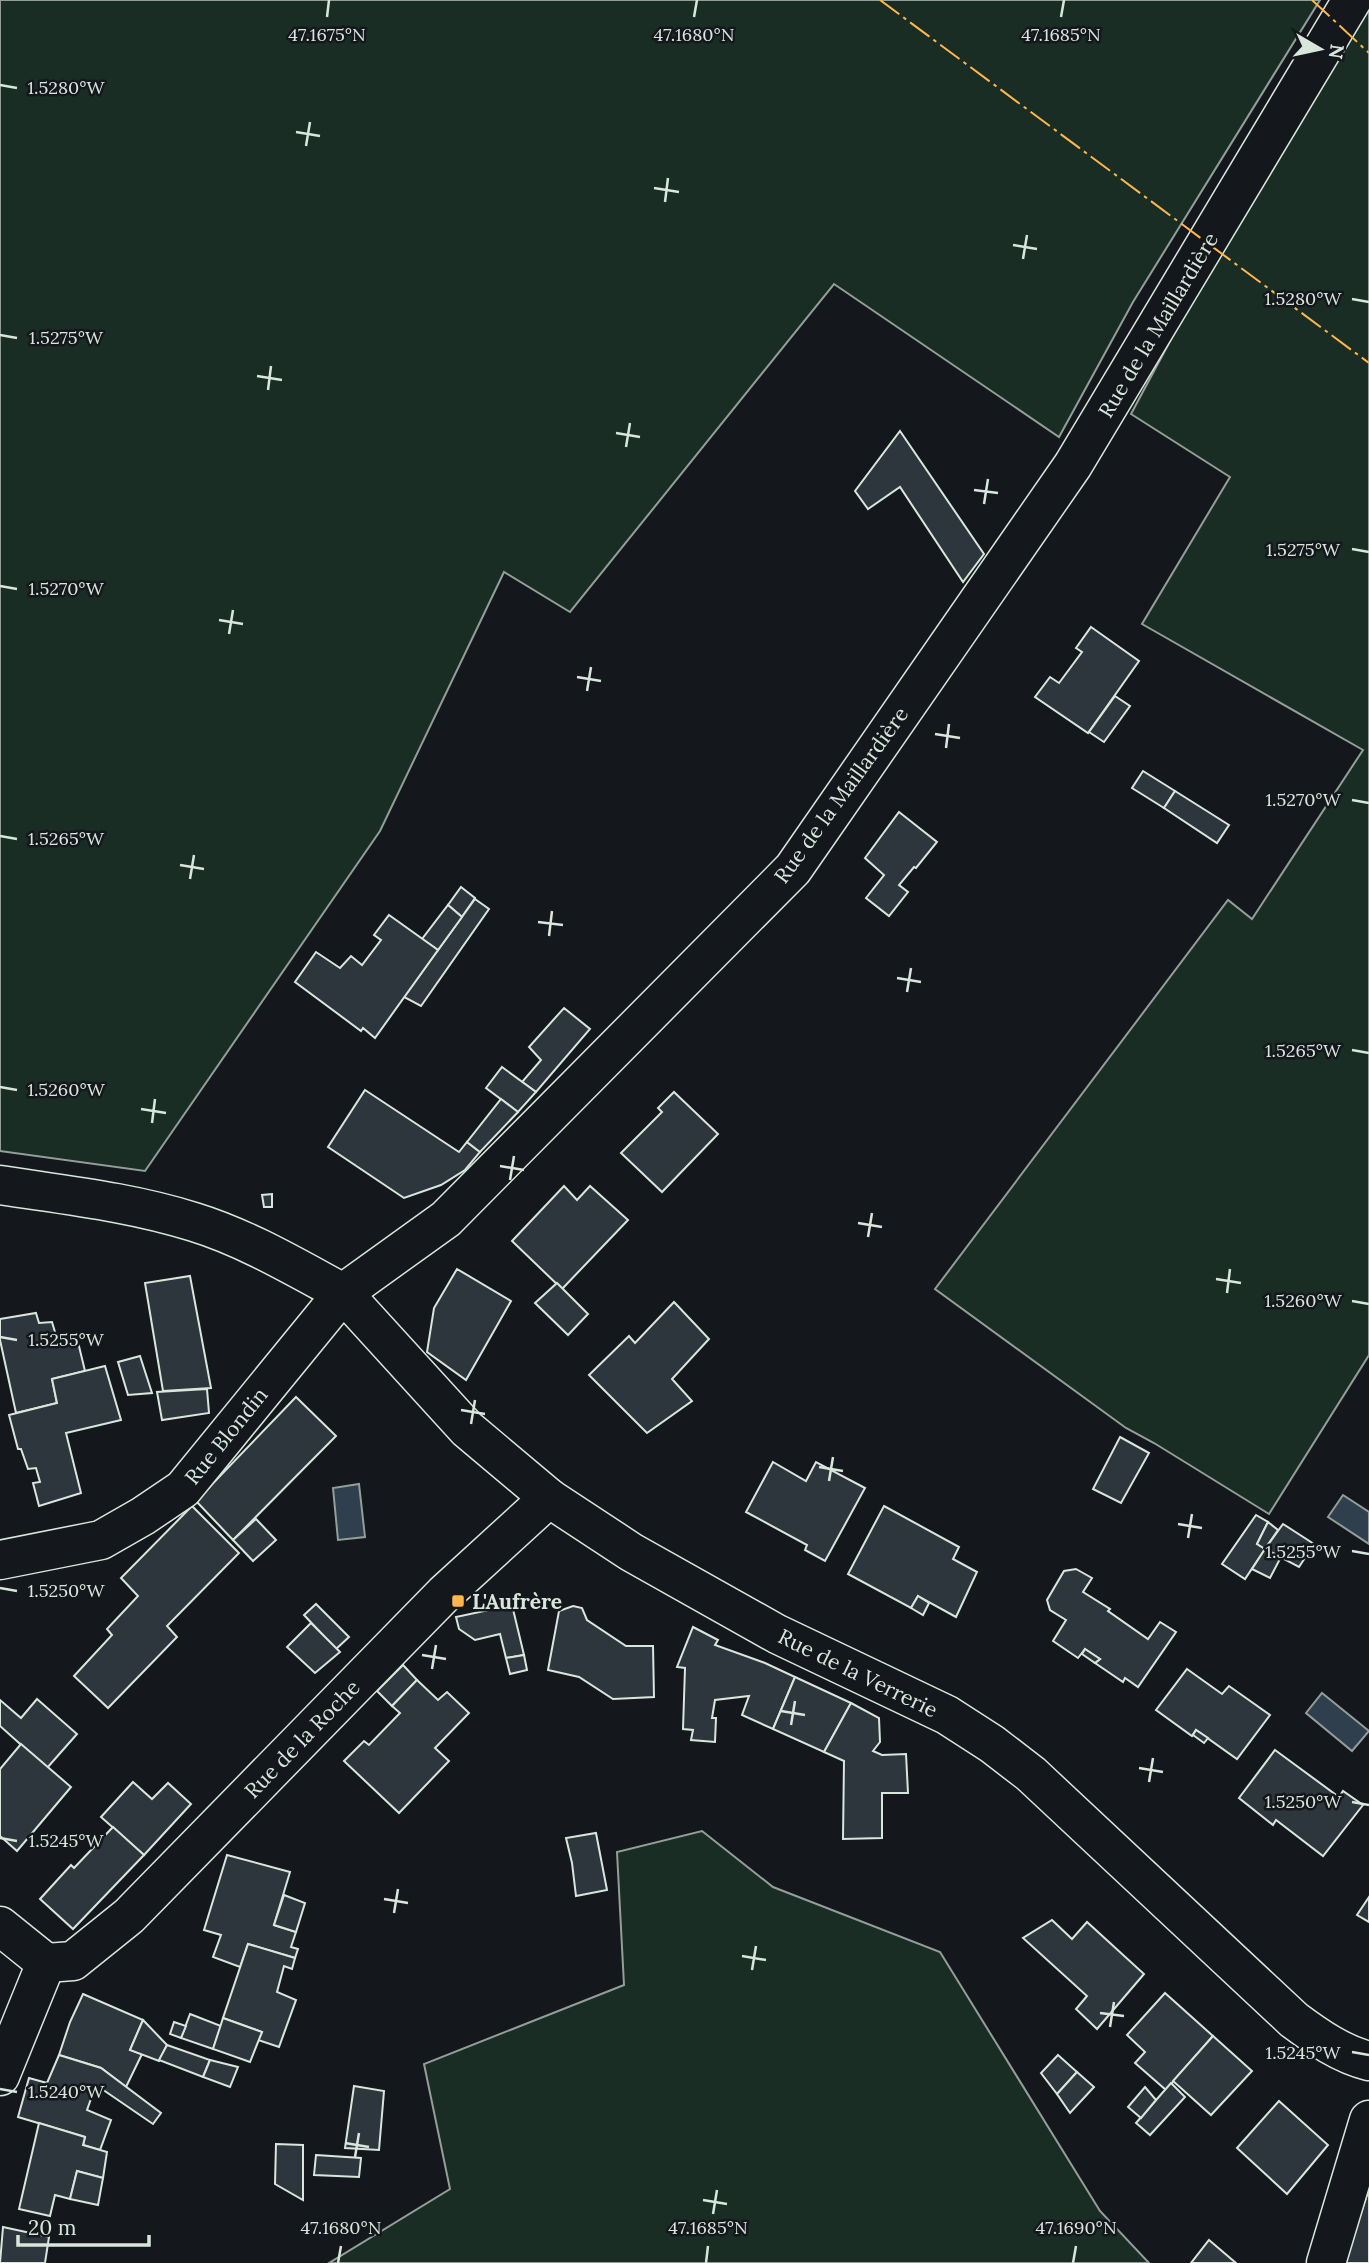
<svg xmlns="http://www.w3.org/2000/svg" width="1369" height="2263" font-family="Lora,serif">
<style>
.green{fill:#1a2d24;stroke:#939e99;stroke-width:2}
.water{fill:#2f3f4d;stroke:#939e99;stroke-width:2}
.building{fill:#2c363c;stroke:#d8e6dc;stroke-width:2}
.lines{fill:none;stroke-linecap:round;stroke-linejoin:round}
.street-casing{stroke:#d8e6dc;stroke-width:41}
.secondary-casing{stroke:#d8e6dc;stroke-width:41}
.street{stroke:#14181c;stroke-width:38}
.secondary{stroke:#14181c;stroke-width:38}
.power{stroke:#ffb74d;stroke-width:2;stroke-dasharray:24 5 3.5 5;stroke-linecap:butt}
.ticks{fill:none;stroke:#d8e6dc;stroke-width:2.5}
.poi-dot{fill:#ffb74d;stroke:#14181c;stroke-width:2.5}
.labels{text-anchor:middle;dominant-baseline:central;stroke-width:5;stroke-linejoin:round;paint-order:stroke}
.street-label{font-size:21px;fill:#d8e6dc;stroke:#14181c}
.poi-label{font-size:21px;font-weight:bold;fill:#d8e6dc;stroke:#14181c;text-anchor:start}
.ticks-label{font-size:18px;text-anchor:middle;fill:#d8e6dc;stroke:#14181c;stroke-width:5;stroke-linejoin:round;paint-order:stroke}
</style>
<rect width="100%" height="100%" fill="#14181c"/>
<!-- green -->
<g class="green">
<path d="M0 0H1320L1133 302 1059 437 834 284 570 612 504 572 380 831 145 1171 0 1151Z"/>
<path d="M1369 6V1355L1269 1514 1154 1443 1126 1428 935 1289 1228 900 1252 919 1363 750 1142 624 1230 477 1131 414 1176 330Z"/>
<path d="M702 1831 773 1887 940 1952 1100 2211 1149 2263H329L450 2189 424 2064 624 1985 617 1852Z"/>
</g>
<!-- water -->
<g class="water">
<path d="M359 1484 365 1537 338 1540 333 1488Z"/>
<path d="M1343 1495 1369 1512V1544L1328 1517Z"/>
<path d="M1322 1693 1369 1731 1352 1751 1306 1713Z"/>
</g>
<!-- building -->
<g class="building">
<path d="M900 431 984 554 963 582 900 487 868 509 855 491Z"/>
<path d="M1091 627 1139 661 1088 733 1035 697 1050 677 1059 683 1082 652 1076 648Z"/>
<path d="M1115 696 1130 706 1104 742 1089 732Z"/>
<path d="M1143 771 1175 791 1164 808 1132 788Z"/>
<path d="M1175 791 1229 825 1217 843 1164 808Z"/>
<path d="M899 812 937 842 916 868 914 867 899 885 908 892 889 916 866 898 884 875 865 858Z"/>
<path d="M461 887 475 898 462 917 448 905Z"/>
<path d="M475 899 489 909 421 1006 404 997Z"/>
<path d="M448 905 462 917 438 950 422 939Z"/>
<path d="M389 915 438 950 375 1038 363 1028 361 1031 295 982 316 952 340 968 351 956 362 965 381 940 374 935Z"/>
<path d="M564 1008 590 1029 536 1092 522 1082 541 1060 529 1047Z"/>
<path d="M502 1067 536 1092 518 1112 486 1088Z"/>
<path d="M365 1090 459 1152 467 1142 480 1152 465 1170 441 1185 404 1198 328 1147Z"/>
<path d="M674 1092 718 1134 662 1192 621 1153 662 1112 658 1108Z"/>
<path d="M501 1099 518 1112 480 1152 467 1142Z"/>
<path d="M564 1186 577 1200 590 1186 628 1220 562 1289 512 1241Z"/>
<path d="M272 1194V1207H264L262 1195Z"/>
<path d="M457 1269 511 1301 466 1380 427 1352 434 1308Z"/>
<path d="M190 1276 211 1388 163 1391 145 1283Z"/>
<path d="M557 1283 588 1314 568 1335 535 1303Z"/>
<path d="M674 1302 709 1339 672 1379 692 1401 647 1433 589 1375 629 1336 635 1343Z"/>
<path d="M36 1313 39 1323 52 1322 58 1342 77 1338 85 1371 52 1379 57 1403 16 1413 0 1340V1319Z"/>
<path d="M140 1356 152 1393 128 1395 118 1362Z"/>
<path d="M105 1366 121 1420 66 1433 81 1493 39 1506 33 1483 40 1482 36 1468 28 1469 21 1449H18L9 1415 57 1403 52 1379Z"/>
<path d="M207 1389 209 1413 162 1420 157 1392Z"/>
<path d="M296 1397 336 1436 233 1540 196 1501Z"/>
<path d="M1120 1437 1149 1453 1121 1503 1093 1489Z"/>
<path d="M773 1462 806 1481 816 1462 865 1488 825 1561 805 1550 807 1545 746 1512Z"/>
<path d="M192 1506 239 1553 167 1626 177 1637 108 1708 74 1676 112 1635 107 1629 138 1596 121 1578Z"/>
<path d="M884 1506 959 1547 953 1559 977 1572 956 1617 918 1596 911 1608 848 1574Z"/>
<path d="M1256 1515 1268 1522 1257 1544 1265 1549 1245 1579 1222 1564Z"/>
<path d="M256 1519 276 1540 253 1561 233 1540Z"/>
<path d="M1268 1522 1278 1530 1265 1549 1257 1544Z"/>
<path d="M1283 1524 1314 1544 1299 1567 1265 1549Z"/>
<path d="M1265 1549 1281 1557 1270 1578 1252 1569Z"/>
<path d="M1076 1569 1092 1578 1083 1592 1110 1609 1108 1611 1148 1639 1160 1622 1176 1632 1138 1687 1125 1678 1123 1682 1095 1663 1100 1659 1085 1649 1078 1658 1053 1641 1066 1620 1050 1610 1047 1600 1064 1571Z"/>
<path d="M918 1596 929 1603 923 1615 911 1608Z"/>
<path d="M316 1604 349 1637 336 1649 304 1615Z"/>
<path d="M512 1605 524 1655 506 1658 500 1634 475 1640 459 1629 456 1617Z"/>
<path d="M573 1606 582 1608 587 1620 626 1646H653L654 1697 613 1699 579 1677 548 1670 559 1611Z"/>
<path d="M311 1623 340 1652 315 1673 287 1647Z"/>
<path d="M693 1627 718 1640 715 1645 765 1663 795 1677 773 1729 742 1715 749 1696 715 1700 712 1718H716L715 1742 691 1740 693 1730 683 1729 685 1668 677 1667Z"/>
<path d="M1085 1649 1100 1659 1095 1663 1082 1654Z"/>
<path d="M524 1655 527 1670 510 1674 506 1658Z"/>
<path d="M403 1665 417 1680 392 1706 377 1691Z"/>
<path d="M1187 1669 1222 1694 1229 1686 1270 1715 1237 1759 1196 1730 1192 1736 1156 1710Z"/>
<path d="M795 1677 851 1703 824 1752 773 1729Z"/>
<path d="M417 1680 438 1700 447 1692 469 1713 435 1748 449 1761 399 1813 344 1761 364 1741 369 1745 400 1713 392 1706Z"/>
<path d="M37 1699 77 1734 47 1768 0 1726V1700L21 1718Z"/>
<path d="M851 1703 879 1718 880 1742 873 1751 882 1755 906 1754 908 1793H882V1838L843 1839 844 1761 824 1752Z"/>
<path d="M1196 1730 1208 1738 1204 1743 1193 1735Z"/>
<path d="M21 1744 71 1787 17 1851 0 1836V1769Z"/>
<path d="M1275 1750 1339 1797 1343 1791 1363 1805 1323 1856 1276 1820 1273 1825 1239 1798Z"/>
<path d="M133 1782 152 1799 168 1783 191 1804 144 1855 101 1817Z"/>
<path d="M113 1827 144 1855 73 1929 40 1899 71 1865 74 1868Z"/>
<path d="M596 1833 607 1890 576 1896 572 1863 566 1838Z"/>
<path d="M227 1855 290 1872 274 1925 296 1932 291 1947 298 1949 295 1958 248 1944 240 1967 213 1957 221 1935 204 1930Z"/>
<path d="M284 1895 305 1903 296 1932 274 1925Z"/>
<path d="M1369 1897V1922L1357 1915Z"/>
<path d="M1052 1920 1072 1939 1087 1922 1144 1974 1097 2029 1076 2009 1087 1996 1023 1938Z"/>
<path d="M248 1944 295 1958 292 1969 284 1966 277 1992 296 2000 279 2047 258 2040 262 2032 223 2018Z"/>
<path d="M1165 1993 1213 2036 1166 2090 1135 2063 1145 2052 1127 2035Z"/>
<path d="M83 1994 143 2020 130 2050 142 2054 126 2087 101 2068 59 2055 70 2022Z"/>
<path d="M190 2014 221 2026 213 2049 181 2038Z"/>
<path d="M223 2018 262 2032 250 2062 213 2049Z"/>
<path d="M143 2020 167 2045 159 2061 130 2050Z"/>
<path d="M174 2022 186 2026 181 2038 170 2034Z"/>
<path d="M1213 2036 1252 2071 1211 2115 1173 2081Z"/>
<path d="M167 2045 210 2060 203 2077 159 2060Z"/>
<path d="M59 2055 101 2068 161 2113 153 2124 96 2085 87 2110 111 2120 100 2150 83 2145 85 2137 18 2117 29 2078 47 2083Z"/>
<path d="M1058 2055 1077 2072 1057 2094 1041 2073Z"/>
<path d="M210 2060 238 2067 230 2087 203 2077Z"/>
<path d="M1077 2072 1094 2087 1070 2113 1057 2094Z"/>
<path d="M1171 2083 1185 2097 1150 2135 1136 2123Z"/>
<path d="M354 2086 384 2091 379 2150 345 2148Z"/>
<path d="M1145 2087 1156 2100 1141 2118 1128 2107Z"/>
<path d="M1279 2101 1328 2145 1287 2194 1237 2148Z"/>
<path d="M39 2123 85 2137 83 2145 107 2152 103 2178 77 2171 70 2199 55 2195 50 2216 19 2209Z"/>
<path d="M276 2144 303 2145V2200L275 2184Z"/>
<path d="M316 2155 361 2158 359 2177 314 2175Z"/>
<path d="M77 2171 103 2178 98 2205 70 2199Z"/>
<path d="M1369 2189V2263H1345L1356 2227Z"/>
<path d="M3 2227 49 2237 45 2263H0Z"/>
<path d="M1209 2240 1236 2263H1191Z"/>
</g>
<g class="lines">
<defs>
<g id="street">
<path d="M0 1560 101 1540 143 1516 183 1489 343 1293 467 1429 549 1498 631 1552 777 1634 947 1715 992 1744 1031 1774 1294 2020C1317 2037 1341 2054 1369 2061"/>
<path d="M0 1926 46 1963"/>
<path d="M46 1963 73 1961 129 1916 444 1594 549 1498"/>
<path d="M0 2076 46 1963"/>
<path d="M1326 2263 1369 2120"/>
</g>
<path id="secondary" d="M0 1185C65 1195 131 1202 194 1222 246 1238 295 1267 343 1293L446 1219 793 869 1073 465 1352 0"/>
</defs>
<!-- street casing -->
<use href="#street" class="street-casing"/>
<!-- secondary casing -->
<use href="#secondary" class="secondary-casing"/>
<!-- street -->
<use href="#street" class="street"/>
<!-- secondary -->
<use href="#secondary" class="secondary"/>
<!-- power -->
<g class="power">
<path d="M880 0 1369 363"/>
<path d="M1312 0 1369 53"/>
</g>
</g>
<!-- ticks -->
<path class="ticks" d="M327 17 329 0M694 17 697 0M1061 17 1064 0M0 85 17 88M296 132 320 136M306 146 310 122M654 188 679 192M665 202 668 178M1013 245 1037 249M1023 259 1027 235M1352 299 1369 302M0 335 17 338M257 376 282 380M268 390 271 366M616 433 640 437M626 447 630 423M974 490 998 493M984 504 988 479M1352 549 1369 552M0 586 17 589M219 620 243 624M229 634 233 610M577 677 601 681M587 691 591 667M935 734 960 738M946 748 949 724M1352 800 1369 803M0 836 17 839M180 865 204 869M190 879 194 855M538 922 563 925M549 936 552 911M897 978 921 982M907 992 911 968M1352 1050 1369 1053M0 1087 17 1090M141 1109 166 1113M152 1123 155 1099M500 1166 524 1170M510 1180 514 1156M858 1223 882 1227M868 1237 872 1213M1216 1279 1241 1283M1227 1293 1230 1269M1352 1301 1369 1304M0 1337 17 1340M461 1410 485 1414M471 1424 475 1400M819 1467 843 1471M829 1481 833 1457M1178 1524 1202 1528M1188 1538 1192 1514M1352 1551 1369 1554M0 1588 17 1591M422 1655 446 1659M432 1669 436 1645M781 1711 805 1715M791 1725 795 1701M1139 1768 1163 1772M1149 1782 1153 1758M1352 1802 1369 1805M0 1838 17 1841M384 1899 408 1903M394 1913 398 1889M742 1956 766 1960M752 1970 756 1946M1100 2013 1124 2016M1110 2027 1114 2002M1352 2052 1369 2055M0 2089 17 2092M345 2143 369 2147M355 2157 359 2133M703 2200 727 2204M713 2214 717 2190M338 2263 341 2246M706 2263 708 2246M1073 2263 1076 2246"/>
<!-- markers -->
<rect class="poi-dot" x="451" y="1594" width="14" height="14" rx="3.5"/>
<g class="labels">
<!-- street labels -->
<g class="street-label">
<text transform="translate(1158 325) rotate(-59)">Rue de la Maillardière</text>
<text transform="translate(841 795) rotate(-54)">Rue de la Maillardière</text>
<text transform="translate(226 1436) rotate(-51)">Rue Blondin</text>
<text transform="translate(858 1673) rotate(26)">Rue de la Verrerie</text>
<text transform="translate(302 1739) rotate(-46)">Rue de la Roche</text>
</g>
<!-- poi labels -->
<g class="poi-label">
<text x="472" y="1601">L'Aufrère</text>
</g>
</g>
<g class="ticks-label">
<text x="694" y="41">47.1680°N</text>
<text x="1061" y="41">47.1685°N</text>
<text x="327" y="41">47.1675°N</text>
<text x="66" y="94">1.5280°W</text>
<text x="1303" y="305">1.5280°W</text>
<text x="66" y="344">1.5275°W</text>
<text x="1303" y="556">1.5275°W</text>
<text x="66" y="595">1.5270°W</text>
<text x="1303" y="806">1.5270°W</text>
<text x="66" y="845">1.5265°W</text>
<text x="1303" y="1057">1.5265°W</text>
<text x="66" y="1096">1.5260°W</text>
<text x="1303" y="1307">1.5260°W</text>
<text x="66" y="1346">1.5255°W</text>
<text x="1303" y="1558">1.5255°W</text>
<text x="66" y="1597">1.5250°W</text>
<text x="1303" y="1808">1.5250°W</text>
<text x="66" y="1847">1.5245°W</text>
<text x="1303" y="2059">1.5245°W</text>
<text x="66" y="2098">1.5240°W</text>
<text x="341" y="2234">47.1680°N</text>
<text x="708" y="2234">47.1685°N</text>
<text x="1076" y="2234">47.1690°N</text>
</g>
<!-- north arrow -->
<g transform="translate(1320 49) rotate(99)" stroke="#14181c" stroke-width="5" paint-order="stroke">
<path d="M0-5L12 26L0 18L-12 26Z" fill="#d8e6dc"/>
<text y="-10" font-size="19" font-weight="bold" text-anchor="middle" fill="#d8e6dc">N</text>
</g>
<!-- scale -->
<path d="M18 2235v10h131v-10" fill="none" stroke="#d8e6dc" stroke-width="3.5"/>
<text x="28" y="2235" font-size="21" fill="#d8e6dc" stroke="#14181c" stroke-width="5" paint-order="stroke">20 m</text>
</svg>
